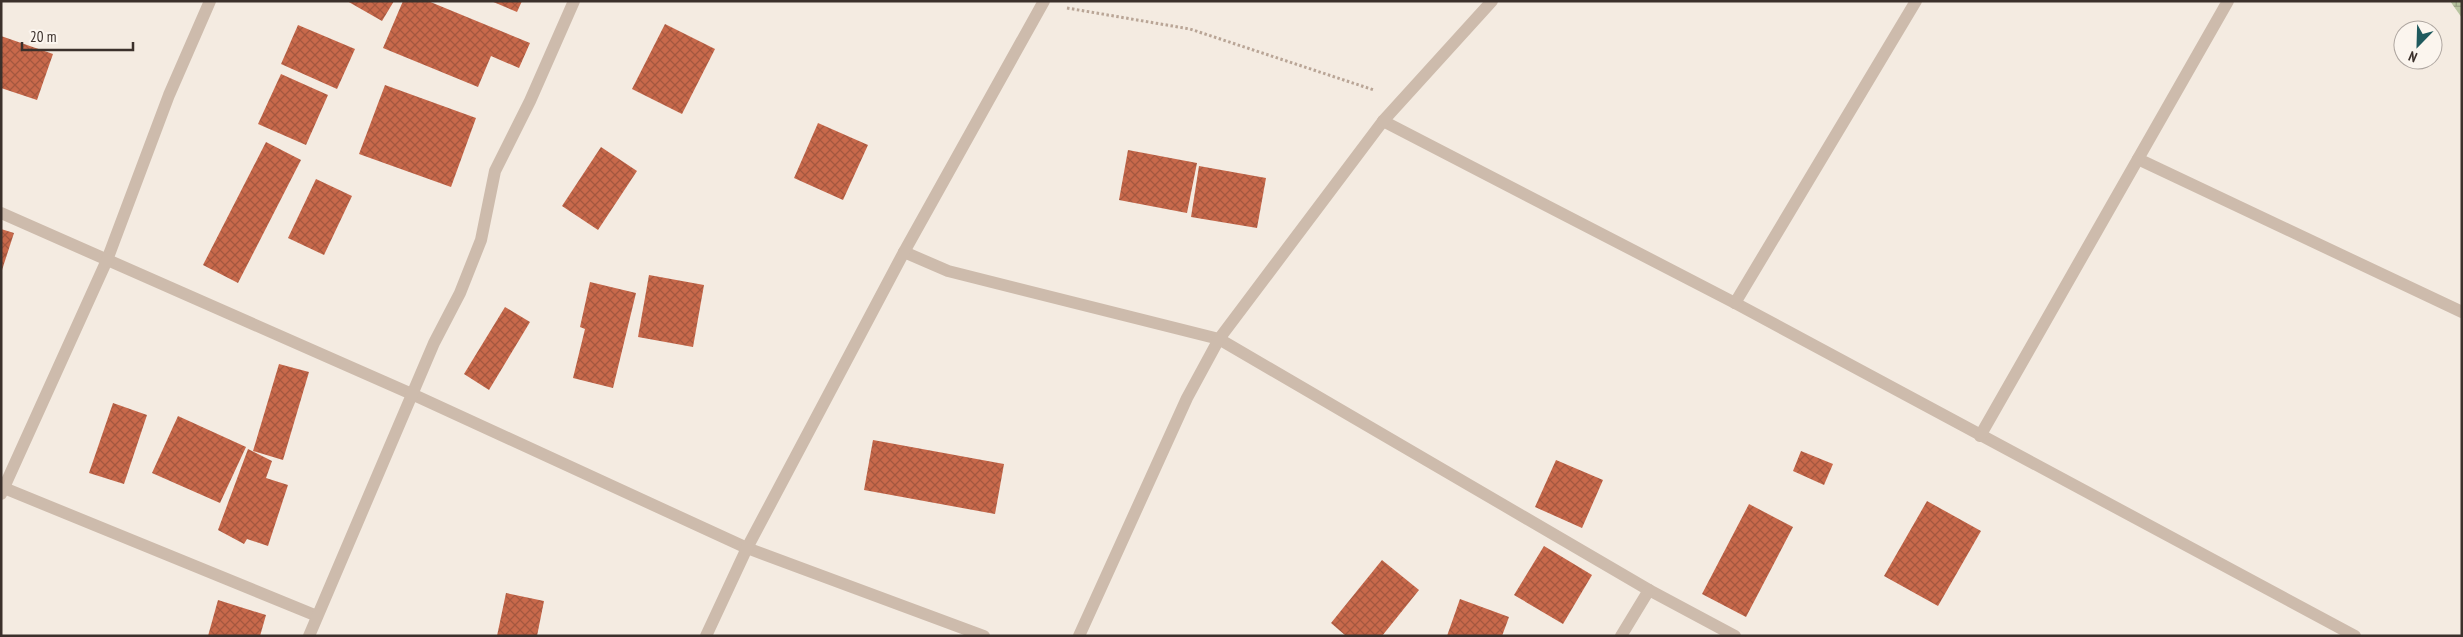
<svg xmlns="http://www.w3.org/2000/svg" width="2463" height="637" font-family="'PT Sans Narrow',sans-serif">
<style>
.wetland{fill:url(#wetland-marsh)}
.building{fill:url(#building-cross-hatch)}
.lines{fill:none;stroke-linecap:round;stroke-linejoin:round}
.path{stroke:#b9a596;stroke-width:3;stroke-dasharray:2.5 2.5;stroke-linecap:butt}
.street{stroke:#cdbbac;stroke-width:12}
</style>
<defs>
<pattern id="wetland-marsh" width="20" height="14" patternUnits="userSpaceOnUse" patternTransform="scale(1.25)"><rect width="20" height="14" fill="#b8c4a0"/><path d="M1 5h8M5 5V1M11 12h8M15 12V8" fill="none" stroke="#97a083"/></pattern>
<pattern id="building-cross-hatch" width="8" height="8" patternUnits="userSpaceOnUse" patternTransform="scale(1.25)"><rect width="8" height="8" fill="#c8694b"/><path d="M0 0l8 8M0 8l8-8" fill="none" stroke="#a4573f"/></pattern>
</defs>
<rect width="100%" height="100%" fill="#f4ebe1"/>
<!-- wetland -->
<path class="wetland" d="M2450 1H2462V18Z"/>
<!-- building -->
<g class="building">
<path d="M347 1H394L382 21Z"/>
<path d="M403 1H428L530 43 519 68 491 56 478 87 383 48Z"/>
<path d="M491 1H522L517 12Z"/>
<path d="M665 24 715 49 682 114 632 89Z"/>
<path d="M298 25 355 49 337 89 281 64Z"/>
<path d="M1 36 53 54 37 100 1 88Z"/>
<path d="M281 74 328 95 306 145 258 124Z"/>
<path d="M385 85 476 118 451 187 359 154Z"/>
<path d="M818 123 868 145 843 200 794 178Z"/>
<path d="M266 142 301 160 238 283 203 265Z"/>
<path d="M601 147 637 171 598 230 562 206Z"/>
<path d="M1128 150 1197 163 1187 213 1119 200Z"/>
<path d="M1199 166 1266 178 1257 228 1191 217Z"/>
<path d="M316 179 352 196 324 255 288 238Z"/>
<path d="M1 229 14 233 2 270H1Z"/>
<path d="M649 275 704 285 693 347 638 337Z"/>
<path d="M590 282 636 293 613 388 573 378 585 329 580 327Z"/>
<path d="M505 307 530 322 489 390 464 374Z"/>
<path d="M279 364 309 372 283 460 253 451Z"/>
<path d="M113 403 147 415 124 484 89 473Z"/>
<path d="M178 416 246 447 220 503 152 473Z"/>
<path d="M873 440 1004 464 995 514 864 490Z"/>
<path d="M248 449 272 461 266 478 288 485 268 546 247 539 244 544 218 530Z"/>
<path d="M1801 451 1833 464 1824 485 1793 471Z"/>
<path d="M1556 460 1603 480 1582 528 1535 507Z"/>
<path d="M1927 501 1981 531 1938 606 1884 576Z"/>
<path d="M1749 504 1793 527 1746 617 1702 594Z"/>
<path d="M1544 546 1592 575 1563 624 1514 595Z"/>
<path d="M1382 560 1419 590 1382 636H1346L1331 623Z"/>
<path d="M506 593 544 601 537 636H497Z"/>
<path d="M1460 599 1509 617 1502 636H1447Z"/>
<path d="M218 600 266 615 260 636H208Z"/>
</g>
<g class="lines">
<!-- path -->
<path class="path" d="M1067 8 1190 29 1374 90"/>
<!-- street -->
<g class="street">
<path d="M1383 121 1735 303 2355 636"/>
<path d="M2138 159 2462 312"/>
<path d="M1 213 414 395 747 548 984 636"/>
<path d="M904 252 948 271 1219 339 1649 590 1735 636"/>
<path d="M1735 303 1916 1"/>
<path d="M1980 436 2228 1"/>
<path d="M4 488 317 616"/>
<path d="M1 494 107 260 169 95 210 1"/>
<path d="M309 636 434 343 460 293 481 240 495 171 530 101 574 1"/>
<path d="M706 636 747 548 904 252 1044 1"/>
<path d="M1079 636 1187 398 1219 339 1383 121 1492 1"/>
<path d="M1621 636 1649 590"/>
</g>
</g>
<!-- border -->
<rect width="2463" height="637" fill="none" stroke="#3b302b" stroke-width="5"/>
<!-- north arrow -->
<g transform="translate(2418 45) rotate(203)"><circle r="24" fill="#fbf5ee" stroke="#aea6a0"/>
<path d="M0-4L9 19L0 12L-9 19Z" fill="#1f5a5e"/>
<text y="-8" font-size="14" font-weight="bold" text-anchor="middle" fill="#3b302b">N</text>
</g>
<!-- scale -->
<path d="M22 42v8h111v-8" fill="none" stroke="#3b302b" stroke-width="2.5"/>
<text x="30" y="42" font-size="15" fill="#3b302b" stroke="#fbf5ee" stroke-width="4" paint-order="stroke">20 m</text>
</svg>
